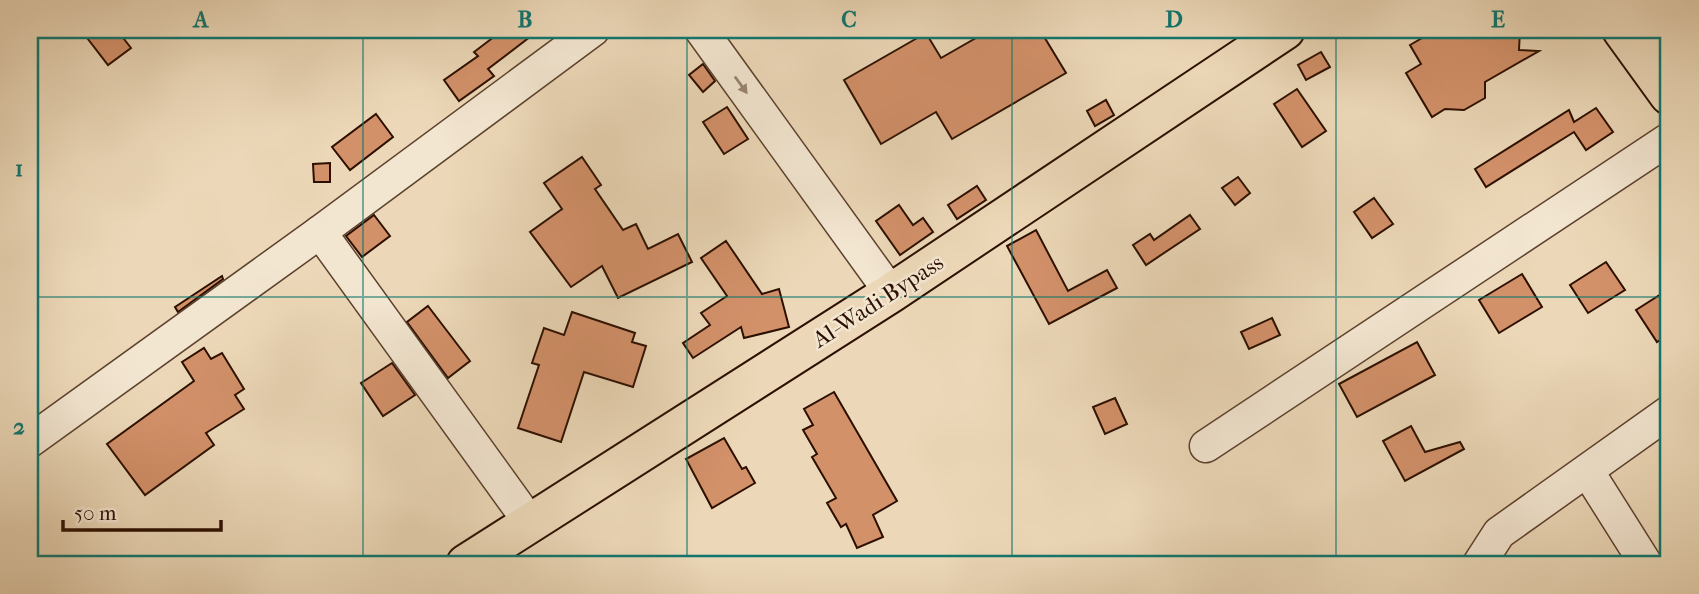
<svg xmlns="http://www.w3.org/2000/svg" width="1699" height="594" font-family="'IM FELL French Canon',serif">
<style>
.building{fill:#d3916a;stroke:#2c0f00;stroke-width:2}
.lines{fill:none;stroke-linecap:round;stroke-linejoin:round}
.minor-casing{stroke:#5c412e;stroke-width:35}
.major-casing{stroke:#2c0f00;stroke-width:42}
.minor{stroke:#f3e6d1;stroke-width:32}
.major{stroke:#ecd8b8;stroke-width:38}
.oneway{fill:#998573}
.grid{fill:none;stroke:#0f766e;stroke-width:2;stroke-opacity:0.55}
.labels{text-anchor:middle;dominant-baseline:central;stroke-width:5;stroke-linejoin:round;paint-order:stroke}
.street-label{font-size:23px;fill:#2c0f00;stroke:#f3e6d1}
.neatline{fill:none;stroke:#0f766e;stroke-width:2.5}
.grid-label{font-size:23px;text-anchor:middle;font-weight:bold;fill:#0f766e}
</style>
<rect width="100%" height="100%" fill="#ecd8b8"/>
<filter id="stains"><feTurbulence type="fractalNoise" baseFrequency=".00286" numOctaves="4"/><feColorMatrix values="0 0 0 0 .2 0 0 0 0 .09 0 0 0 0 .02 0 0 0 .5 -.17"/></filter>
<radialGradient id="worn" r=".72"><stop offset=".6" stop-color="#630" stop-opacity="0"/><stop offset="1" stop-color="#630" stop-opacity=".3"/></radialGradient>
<!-- building -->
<g class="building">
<path d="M81 30H117L131 48 108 65Z"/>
<path d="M503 30H539L488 69 494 76 459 101 444 80 478 56 474 52Z"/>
<path d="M990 30H1040L1066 73 952 139 936 112 881 144 844 80 926 33 941 58Z"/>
<path d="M1436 30H1520L1519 50 1539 51 1485 82V98L1464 110 1445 109 1432 117 1406 73 1421 64 1410 45Z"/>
<path d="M1321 52 1330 67 1306 80 1298 65Z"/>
<path d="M703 64 715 81 703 92 689 75Z"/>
<path d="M1297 89 1326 131 1302 147 1274 104Z"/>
<path d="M1106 100 1114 115 1095 126 1087 111Z"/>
<path d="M727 107 748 139 724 154 703 122Z"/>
<path d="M1596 108 1613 132 1586 150 1574 132 1486 187 1475 169 1569 110 1574 122Z"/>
<path d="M376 114 393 137 350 170 332 147Z"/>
<path d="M582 157 601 185 595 189 623 230 636 224 648 249 678 234 692 262 618 298 602 266 571 287 530 232 562 209 544 183Z"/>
<path d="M330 163V182H314L313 164Z"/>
<path d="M1238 177 1250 193 1235 205 1222 188Z"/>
<path d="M977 186 986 200 957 219 948 205Z"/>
<path d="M1374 198 1393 224 1372 238 1354 212Z"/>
<path d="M899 205 913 225 923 218 933 232 900 255 876 221Z"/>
<path d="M374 215 390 236 362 257 346 236Z"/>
<path d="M1190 215 1200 229 1146 265 1133 245 1150 234 1154 240Z"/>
<path d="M1036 230 1068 291 1107 270 1117 288 1049 324 1007 246Z"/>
<path d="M726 241 762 294 779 289 789 327 744 338 741 327 693 358 683 343 710 325 701 313 727 296 701 258Z"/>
<path d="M1606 262 1625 290 1588 313 1570 285Z"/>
<path d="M1522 274 1542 307 1499 333 1479 300Z"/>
<path d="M222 276 223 279 178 312 175 307Z"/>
<path d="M1669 289V334L1657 342 1636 310Z"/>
<path d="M428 306 470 361 448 378 407 322Z"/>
<path d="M572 312 635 333 632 342 646 346 633 387 584 372 561 442 518 428 539 365 532 363 544 328 564 335Z"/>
<path d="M1272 318 1280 335 1249 349 1241 332Z"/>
<path d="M1417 342 1435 375 1357 417 1339 384Z"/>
<path d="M204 348 211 359 222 353 244 389 235 395 244 409 206 433 214 445 145 495 107 444 194 381 182 362Z"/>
<path d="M392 363 415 395 383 416 361 383Z"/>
<path d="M834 392 897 501 873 515 883 537 857 548 846 524 841 527 827 503 836 498 812 457 817 454 803 430 813 425 804 409Z"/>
<path d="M1115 398 1127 424 1105 434 1093 407Z"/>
<path d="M1411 426 1425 452 1460 442 1464 449 1405 481 1383 441Z"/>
<path d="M724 438 742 469 746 467 755 483 712 508 686 459Z"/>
</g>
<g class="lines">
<defs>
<g id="minor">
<path d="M701 30 891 293"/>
<path d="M320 232 531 524"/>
<path d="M30 441 320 232 593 30"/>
<path d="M1206 446 1669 139"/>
<path d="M1588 472 1646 564"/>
<path d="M1479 564 1499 533 1669 412"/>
</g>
<g id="major">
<path d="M1622 30 1669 95"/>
<path d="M1656 30 1669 49"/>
<path d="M466 564 891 293 1285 30"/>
</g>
</defs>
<!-- minor casing -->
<use href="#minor" class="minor-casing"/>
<!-- major casing -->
<use href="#major" class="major-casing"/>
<!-- minor -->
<use href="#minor" class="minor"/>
<!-- major -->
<use href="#major" class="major"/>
</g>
<!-- one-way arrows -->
<defs><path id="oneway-solid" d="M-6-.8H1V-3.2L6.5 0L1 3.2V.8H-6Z" transform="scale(1.75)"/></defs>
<use class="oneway" href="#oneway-solid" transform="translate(741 85) rotate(54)"/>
<!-- grid -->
<path class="grid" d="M363 30V564M687 30V564M1012 30V564M1336 30V564M30 297H1669"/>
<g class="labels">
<!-- street labels -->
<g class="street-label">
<text transform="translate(878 301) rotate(-33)">Al-Wadi Bypass</text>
</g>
</g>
<!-- margin -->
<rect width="1699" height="594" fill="none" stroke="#ecd8b8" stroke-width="77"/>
<!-- scale -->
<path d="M63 520v10h158v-10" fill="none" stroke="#2c0f00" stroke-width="3.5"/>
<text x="74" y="520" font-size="21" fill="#2c0f00" stroke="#f3e6d1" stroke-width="5" paint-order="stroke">50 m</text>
<rect x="38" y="38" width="1622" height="518" class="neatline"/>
<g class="grid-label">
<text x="201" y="27">A</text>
<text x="525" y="27">B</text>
<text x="849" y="27">C</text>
<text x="1174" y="27">D</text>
<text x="1498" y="27">E</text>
<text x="19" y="176">1</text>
<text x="19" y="434">2</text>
</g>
<rect width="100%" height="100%" filter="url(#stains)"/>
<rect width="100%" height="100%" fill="url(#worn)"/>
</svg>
